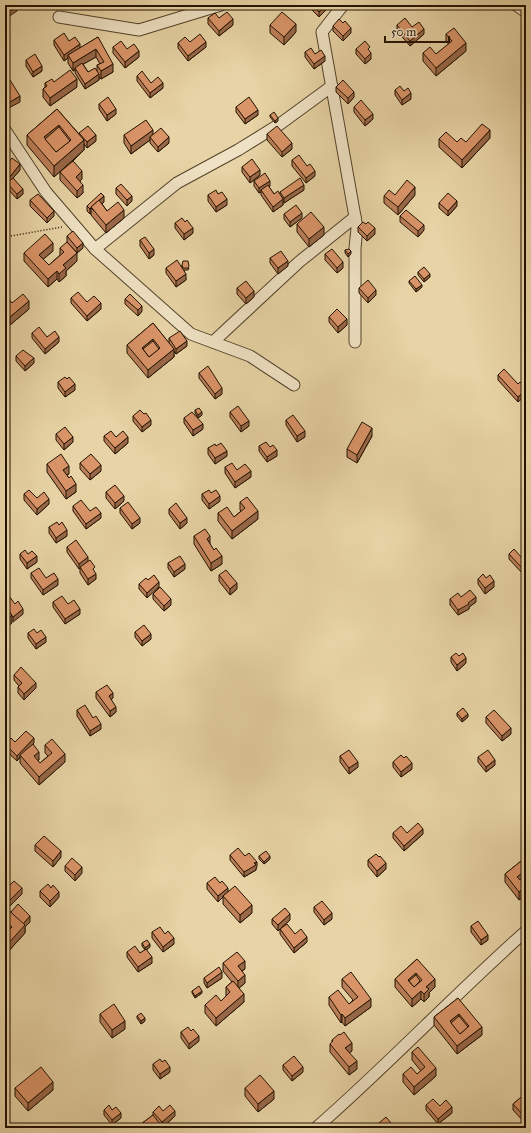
<svg xmlns="http://www.w3.org/2000/svg" width="531" height="1133" font-family="'IM FELL Great Primer',serif">
<style>
.lines{fill:none;stroke-linecap:round;stroke-linejoin:round}
.minor-casing{stroke:#534229;stroke-width:13}
.path{stroke:#221200;stroke-width:1.5;stroke-dasharray:1 2;stroke-linecap:butt}
.minor{stroke:#efe2c4;stroke-width:11}
.wall{fill:#bb7f59;stroke:#221200;fill-rule:evenodd}
.shaded-wall{fill:#986849;stroke:#221200}
.building{fill:#d99468;stroke:#221200;fill-rule:evenodd}
</style>
<rect width="100%" height="100%" fill="#e7d3a5"/>
<filter id="stains"><feTurbulence type="fractalNoise" baseFrequency=".005" numOctaves="4"/><feColorMatrix values="0 0 0 0 .2 0 0 0 0 .09 0 0 0 0 .02 0 0 0 .5 -.17"/></filter>
<radialGradient id="worn" r=".72"><stop offset=".6" stop-color="#630" stop-opacity="0"/><stop offset="1" stop-color="#630" stop-opacity=".3"/></radialGradient>
<g class="lines">
<defs>
<g id="minor">
<path d="M343 5 322 32 357 228 355 248V342"/>
<path d="M516 5 526 12"/>
<path d="M59 17 139 30 221 5"/>
<path d="M5 130 46 192 95 249 191 334 250 356 294 385"/>
<path d="M95 249 177 183 238 150 280 124 332 86"/>
<path d="M213 342 299 262 355 217"/>
<path d="M316 1128C388 1065 454 995 526 931"/>
</g>
</defs>
<!-- minor casing -->
<use href="#minor" class="minor-casing"/>
<!-- path -->
<path class="path" d="M5 237 62 227"/>
<!-- minor -->
<use href="#minor" class="minor"/>
</g>
<!-- wall -->
<g class="wall">
<path d="M86 5H100L89 10Z"/>
<path d="M307 5H328V8L319 17Z"/>
<path d="M208 18 233 25 219 36 208 24Z"/>
<path d="M270 25 296 32 284 45 270 33Z"/>
<path d="M397 25 412 27 424 34 410 46 397 31Z"/>
<path d="M333 26 351 33 343 41 333 31Z"/>
<path d="M446 34 466 51 436 76 423 61V53L436 54 449 44 446 42Z"/>
<path d="M98 37 113 72 101 79 99 77V80L85 89 75 73V70L73 71 68 63V58L64 61 54 45V40L69 41 80 48ZM96 57 100 64 97 65V71L88 72 83 64Z"/>
<path d="M190 42 206 47 188 61 178 48V43Z"/>
<path d="M113 47 139 57 125 68 113 53Z"/>
<path d="M356 49 371 59 365 64 356 54Z"/>
<path d="M305 52 315 54 325 61 314 69 305 57Z"/>
<path d="M26 60 42 71 33 77 26 66Z"/>
<path d="M137 76 151 83 163 88 150 98 137 81Z"/>
<path d="M54 82 77 87 50 106 43 97V89L45 87V83Z"/>
<path d="M336 87 354 97 348 104 336 92Z"/>
<path d="M395 90 411 99 402 105 395 95Z"/>
<path d="M99 104 116 114 107 121 99 109Z"/>
<path d="M236 107 258 115 245 124 236 112Z"/>
<path d="M354 107 373 119 365 126 354 112Z"/>
<path d="M57 109 79 134V133L96 141 87 148 84 144V150L73 161 82 179 80 181 83 193 77 198 60 180V172L68 164 54 177 27 145V135Z"/>
<path d="M270 115 278 121 275 123 270 117Z"/>
<path d="M267 134 292 149 282 157 267 140Z"/>
<path d="M124 135H153L169 143 158 152 150 143V140L131 154 124 143Z"/>
<path d="M490 138 462 168 439 147V139L457 142H466Z"/>
<path d="M292 160 315 176 306 183 292 166Z"/>
<path d="M5 166 20 170 13 178 23 194 17 199 7 188V183L8 182 5 180Z"/>
<path d="M242 167 260 175 250 183 242 172Z"/>
<path d="M254 181 270 186 269 187 274 194H280V192L304 190 284 203 283 202V205L273 212 261 195V192L259 193 254 186Z"/>
<path d="M116 188 132 201 127 206 116 194Z"/>
<path d="M208 195 227 205 216 212 208 201Z"/>
<path d="M415 195 398 215 384 203V196Z"/>
<path d="M30 200 54 216 47 223 30 206Z"/>
<path d="M104 202 102 204 107 211 124 218 106 233 91 215V213L90 214 87 211V206Z"/>
<path d="M439 203 457 206 448 216 439 208Z"/>
<path d="M284 214 302 218 290 227 284 219Z"/>
<path d="M400 216 424 230 418 237 400 222Z"/>
<path d="M175 223 193 233 184 240 175 228Z"/>
<path d="M297 224 324 235 309 247 297 232Z"/>
<path d="M366 224 375 234 367 241 358 232V227Z"/>
<path d="M67 236 83 248 77 253 67 242Z"/>
<path d="M140 240 154 255 149 259 140 246Z"/>
<path d="M60 248 77 261 66 271V276L59 282 57 279 48 287 24 261V253L53 251 43 259 49 265 60 255Z"/>
<path d="M345 250 351 254 348 257 345 253Z"/>
<path d="M325 254 343 268 337 273 325 260Z"/>
<path d="M270 258 288 266 278 274 270 263Z"/>
<path d="M182 265 189 268 188 270H184L186 280 176 287 166 273V268L182 267Z"/>
<path d="M418 272 430 277 424 282 418 275Z"/>
<path d="M409 281 422 287 416 292 409 283Z"/>
<path d="M237 288 254 297 246 304 237 294Z"/>
<path d="M359 288 376 295 368 303 359 293Z"/>
<path d="M5 295 12 303 29 309 10 325 5 319Z"/>
<path d="M71 298 87 302 101 309 87 321 71 303Z"/>
<path d="M125 299 142 311 138 316 125 304Z"/>
<path d="M329 317 347 325 338 333 329 322Z"/>
<path d="M153 323 169 343V338L187 346 176 354 174 351V357L148 378 127 353V345Z"/>
<path d="M32 333 47 337 59 342 45 354 32 338Z"/>
<path d="M16 356 34 363 25 371 16 361Z"/>
<path d="M199 373 222 394 215 399 199 378Z"/>
<path d="M498 375 518 384 520 382 518 402 498 380Z"/>
<path d="M67 379 75 390 65 397 58 388V382Z"/>
<path d="M195 410 202 415 198 418 195 413Z"/>
<path d="M230 412 249 426 241 432 230 417Z"/>
<path d="M133 416 151 425 142 432 133 421Z"/>
<path d="M184 418 203 429 193 436 184 423Z"/>
<path d="M286 420 305 437 297 442 286 425Z"/>
<path d="M56 434 73 442 64 450 56 440Z"/>
<path d="M104 436 116 437 128 443 115 454 104 441Z"/>
<path d="M372 436 357 463 347 457V449Z"/>
<path d="M216 446 227 456 215 464 208 454V448Z"/>
<path d="M259 446 277 456 267 462 259 451Z"/>
<path d="M80 463 101 471 90 480 80 469Z"/>
<path d="M47 464 69 474 67 475 76 492 66 499 47 472Z"/>
<path d="M225 467 237 470 251 477 235 488 225 473Z"/>
<path d="M106 492 124 501 115 509 106 498Z"/>
<path d="M211 493 220 501 209 509 202 500V494Z"/>
<path d="M24 494 49 504 37 515 24 500Z"/>
<path d="M240 502 258 519 232 539 218 521V513L234 517 241 511 240 510Z"/>
<path d="M73 506 90 511 101 518 86 529 73 511Z"/>
<path d="M120 508 140 523 132 529 120 513Z"/>
<path d="M169 509 187 523 180 529 169 514Z"/>
<path d="M49 527 67 536 56 543 49 533Z"/>
<path d="M194 536 210 544 222 564 211 571 194 544Z"/>
<path d="M67 547 88 562 96 579 88 585 80 573V568L79 569 67 552Z"/>
<path d="M20 554H28L37 562 27 569 20 559Z"/>
<path d="M509 554 522 558 526 555V570L522 573 509 559Z"/>
<path d="M168 563 185 569 174 577 168 568Z"/>
<path d="M31 573 46 578 58 585 43 595 31 578Z"/>
<path d="M219 575 237 589 230 595 219 581Z"/>
<path d="M478 579 494 587 485 594 478 584Z"/>
<path d="M148 580 147 598 139 589V584Z"/>
<path d="M153 594 171 605 164 611 153 599Z"/>
<path d="M461 597 476 602 469 607V609L458 615 450 605V599Z"/>
<path d="M53 602 68 604 80 614 65 624 53 607Z"/>
<path d="M135 632 151 639 142 646 135 637Z"/>
<path d="M28 633 46 642 36 649 28 638Z"/>
<path d="M451 657 466 663 457 671 451 662Z"/>
<path d="M14 675 36 688 24 700 18 693V687L19 686 14 680Z"/>
<path d="M96 692 113 698 111 700 116 712 110 717 96 698Z"/>
<path d="M77 710 93 718 101 729 90 736 77 716Z"/>
<path d="M457 713 468 717 462 722 457 716Z"/>
<path d="M486 717 511 734 502 741 486 723Z"/>
<path d="M34 743 33 744 39 760 38 761 40 763 48 756 45 753V745L65 762 39 785 20 763V757L17 761 5 750V744Z"/>
<path d="M340 756 358 767 349 774 340 762Z"/>
<path d="M478 757 495 765 486 772 478 762Z"/>
<path d="M393 762 412 769 401 777 393 767Z"/>
<path d="M393 833H407L423 834 404 851 393 838Z"/>
<path d="M35 845 61 857 53 867 35 851Z"/>
<path d="M230 855 245 856 257 867 256 868V870L244 877 230 860Z"/>
<path d="M259 856 270 859 264 864 259 859Z"/>
<path d="M526 857V895L519 900 505 882V874Z"/>
<path d="M368 860 386 869 377 877 368 866Z"/>
<path d="M65 866 82 873 75 881 65 871Z"/>
<path d="M207 883 228 892 252 913 240 923 223 904V897L218 902 207 889Z"/>
<path d="M5 890 22 894 7 909 11 912 30 922 25 927V933L5 955Z"/>
<path d="M40 891 59 897 50 907 40 897Z"/>
<path d="M314 907 332 919 324 925 314 912Z"/>
<path d="M272 919 290 920 282 927 295 934 307 942 294 953 280 934V929L278 931 272 924Z"/>
<path d="M471 926 488 940 481 945 471 932Z"/>
<path d="M152 932 165 934 174 944 163 952 152 938Z"/>
<path d="M142 943 150 947 146 950 152 963 138 972 127 957V952L140 953 145 950 142 946Z"/>
<path d="M417 959 435 987 429 993V997L424 1002 421 999 412 1007 395 987V979Z"/>
<path d="M223 963 245 969 242 971 245 983 239 988 244 1002 216 1026 205 1013V1005L221 1001 226 996V987L232 982 223 971Z"/>
<path d="M204 978H222L207 988 204 983Z"/>
<path d="M342 979 371 1007 345 1026 342 1022 341 1023 329 1005V997L349 1004 353 1000 342 987Z"/>
<path d="M192 991 202 993 195 998 192 993Z"/>
<path d="M458 998 482 1035 457 1054 434 1025V1017Z"/>
<path d="M100 1014 125 1029 112 1038 100 1022Z"/>
<path d="M137 1016 145 1021 141 1024 137 1018Z"/>
<path d="M181 1032 199 1041 189 1049 181 1038Z"/>
<path d="M332 1040 352 1051 349 1053 357 1069 349 1075 330 1052V1044L332 1042Z"/>
<path d="M412 1052 436 1076 414 1095 403 1082V1074H417L421 1071 412 1060Z"/>
<path d="M153 1064 170 1072 160 1079 153 1070Z"/>
<path d="M283 1065 303 1072 292 1081 283 1070Z"/>
<path d="M15 1088 53 1090 28 1111 15 1096Z"/>
<path d="M245 1088 274 1099 258 1112 245 1096Z"/>
<path d="M526 1093V1120L524 1122 513 1110V1104Z"/>
<path d="M426 1105 440 1106 452 1113 438 1124 426 1110Z"/>
<path d="M104 1110H112L121 1118 112 1125 104 1115Z"/>
<path d="M163 1111 175 1116 162 1128 160 1126V1128L141 1127V1124L153 1115V1112Z"/>
</g>
<!-- shaded-wall -->
<g class="shaded-wall">
<path d="M89 5H100L89 10Z"/>
<path d="M326 5H328V8L319 17V12Z"/>
<path d="M17 6V11L5 19V14Z"/>
<path d="M233 19V25L219 36V31Z"/>
<path d="M296 24V32L284 45V37Z"/>
<path d="M351 28V33L343 41V36Z"/>
<path d="M424 29V34L410 46V41Z"/>
<path d="M206 42V47L188 61V56Z"/>
<path d="M466 43V51L436 76V68Z"/>
<path d="M80 44V50L68 55V58L64 61V55Z"/>
<path d="M96 49V57L75 69V68V70L73 71V63Z"/>
<path d="M139 51V57L125 68V62Z"/>
<path d="M371 53V59L365 64V59Z"/>
<path d="M325 56V61L314 69V64Z"/>
<path d="M113 64V72L101 79V71Z"/>
<path d="M42 66V71L33 77V72Z"/>
<path d="M99 74V80L85 89V84Z"/>
<path d="M77 79V87L50 106V98Z"/>
<path d="M163 83V88L150 98V93Z"/>
<path d="M354 92V97L348 104V98Z"/>
<path d="M411 93V99L402 105V100Z"/>
<path d="M20 96V102L5 110V105Z"/>
<path d="M116 109V114L107 121V115Z"/>
<path d="M258 110V115L245 124V119Z"/>
<path d="M373 114V119L365 126V120Z"/>
<path d="M278 118V121L275 123V121Z"/>
<path d="M59 125V135L44 140V137Z"/>
<path d="M153 130V138L150 137V140L131 154V146Z"/>
<path d="M490 130V138L462 168V160Z"/>
<path d="M96 135V141L87 148V142Z"/>
<path d="M169 137V143L158 152V147Z"/>
<path d="M84 140V150L54 177V166Z"/>
<path d="M292 143V149L282 157V152Z"/>
<path d="M20 164V170L9 183V178Z"/>
<path d="M260 170V175L250 183V177Z"/>
<path d="M82 171V179L76 185V177Z"/>
<path d="M315 171V176L306 183V178Z"/>
<path d="M270 181V186L262 191 261 190V192L259 193V188Z"/>
<path d="M83 185V193L77 198V191Z"/>
<path d="M304 185V190L284 203V198Z"/>
<path d="M415 187V195L398 215V207Z"/>
<path d="M23 189V194L17 199V194Z"/>
<path d="M104 196V202L94 211 91 208Z"/>
<path d="M132 196V201L127 206V200Z"/>
<path d="M227 199V205L216 212V207Z"/>
<path d="M283 199V205L273 212V207Z"/>
<path d="M457 201V206L448 216V211Z"/>
<path d="M91 208V213L90 214V209Z"/>
<path d="M124 210V218L106 233V225Z"/>
<path d="M54 211V216L47 223V218Z"/>
<path d="M302 213V218L290 227V222Z"/>
<path d="M424 225V230L418 237V231Z"/>
<path d="M324 227V235L309 247V239Z"/>
<path d="M193 228V233L184 240V234Z"/>
<path d="M375 228V234L367 241V236Z"/>
<path d="M53 243V251L39 263V255Z"/>
<path d="M83 243V248L77 253V248Z"/>
<path d="M154 249V255L149 259V253Z"/>
<path d="M351 251V254L348 257V254Z"/>
<path d="M77 253V261L66 271V276L59 282V274L63 265Z"/>
<path d="M288 261V266L278 274V268Z"/>
<path d="M343 262V268L337 273V268Z"/>
<path d="M57 271V279L48 287V279Z"/>
<path d="M186 274V280L176 287V281Z"/>
<path d="M430 274V277L424 282V279Z"/>
<path d="M422 285V287L416 292V289Z"/>
<path d="M376 290V295L368 303V298Z"/>
<path d="M254 291V297L246 304V298Z"/>
<path d="M29 301V309L10 325V317Z"/>
<path d="M101 303V309L87 321V316Z"/>
<path d="M142 306V311L138 316V310Z"/>
<path d="M347 319V325L338 333V327Z"/>
<path d="M59 337V342L45 354V349Z"/>
<path d="M153 339V347L144 354 142 348Z"/>
<path d="M187 341V346L176 354V349Z"/>
<path d="M174 349V357L148 378V370Z"/>
<path d="M34 358V363L25 371V366Z"/>
<path d="M75 384V390L65 397V392Z"/>
<path d="M222 388V394L215 399V394Z"/>
<path d="M526 390V395L518 402V397Z"/>
<path d="M202 412V415L198 418V415Z"/>
<path d="M151 420V425L142 432V427Z"/>
<path d="M249 421V426L241 432V426Z"/>
<path d="M203 424V429L193 436V430Z"/>
<path d="M372 428V436L357 463V455Z"/>
<path d="M305 431V437L297 442V436Z"/>
<path d="M73 437V442L64 450V444Z"/>
<path d="M128 437V443L115 454V448Z"/>
<path d="M277 450V456L267 462V457Z"/>
<path d="M227 451V456L215 464V458Z"/>
<path d="M101 465V471L90 480V474Z"/>
<path d="M69 466V474L63 478V470Z"/>
<path d="M251 471V477L235 488V482Z"/>
<path d="M76 484V492L66 499V491Z"/>
<path d="M124 496V501L115 509V503Z"/>
<path d="M220 496V501L209 509V504Z"/>
<path d="M49 499V504L37 515V509Z"/>
<path d="M258 511V519L232 539V531Z"/>
<path d="M101 513V518L86 529V524Z"/>
<path d="M140 518V523L132 529V524Z"/>
<path d="M187 518V523L180 529V523Z"/>
<path d="M67 530V536L56 543V538Z"/>
<path d="M210 536V544L207 539Z"/>
<path d="M37 556V562L27 569V563Z"/>
<path d="M222 556V564L211 571V563Z"/>
<path d="M88 557V563L79 569V564Z"/>
<path d="M185 564V569L174 577V572Z"/>
<path d="M526 564V570L522 573V568Z"/>
<path d="M96 574V579L88 585V579Z"/>
<path d="M58 579V585L43 595V590Z"/>
<path d="M494 581V587L485 594V588Z"/>
<path d="M159 582V587L147 598V593Z"/>
<path d="M237 583V589L230 595V589Z"/>
<path d="M476 597V602L469 607V609L458 615V610Z"/>
<path d="M171 599V605L164 611V606Z"/>
<path d="M23 609V614L13 622V617Z"/>
<path d="M80 609V614L65 624V619Z"/>
<path d="M12 615V623L5 629V621Z"/>
<path d="M151 634V639L142 646V641Z"/>
<path d="M46 637V642L36 649V644Z"/>
<path d="M466 658V663L457 671V665Z"/>
<path d="M36 683V688L24 700V694Z"/>
<path d="M113 693V698L109 701V696Z"/>
<path d="M116 707V712L110 717V711Z"/>
<path d="M468 714V717L462 722V719Z"/>
<path d="M101 724V729L90 736V731Z"/>
<path d="M511 728V734L502 741V736Z"/>
<path d="M34 738V743L21 756 20 755V757L17 761V756Z"/>
<path d="M39 752V760L34 764V756Z"/>
<path d="M65 754V762L39 785V777Z"/>
<path d="M495 760V765L486 772V767Z"/>
<path d="M358 762V767L349 774V768Z"/>
<path d="M412 763V769L401 777V772Z"/>
<path d="M423 829V834L404 851V846Z"/>
<path d="M61 851V857L53 867V861Z"/>
<path d="M270 856V859L264 864V862Z"/>
<path d="M257 862V867L256 868V870L244 877V872Z"/>
<path d="M386 863V869L377 877V871Z"/>
<path d="M82 867V873L75 881V875Z"/>
<path d="M526 870V878L519 883 517 877Z"/>
<path d="M526 887V895L519 900V892Z"/>
<path d="M22 888V894L5 911V905Z"/>
<path d="M228 888V893L223 896V897L218 902V896Z"/>
<path d="M59 892V897L50 907V901Z"/>
<path d="M252 905V913L240 923V915Z"/>
<path d="M332 913V919L324 925V920Z"/>
<path d="M290 914V920L278 931V925Z"/>
<path d="M30 916V922L25 927V933L5 955V947L23 924Z"/>
<path d="M488 935V940L481 945V940Z"/>
<path d="M307 937V942L294 953V948Z"/>
<path d="M174 938V944L163 952V947Z"/>
<path d="M150 944V947L145 951V948Z"/>
<path d="M152 957V963L138 972V967Z"/>
<path d="M245 961V969L238 974V966Z"/>
<path d="M222 972V978L207 988V983Z"/>
<path d="M416 973V981L410 985 408 980Z"/>
<path d="M245 975V983L238 989V981Z"/>
<path d="M435 979V987L429 993V997L424 1002V994L426 987Z"/>
<path d="M202 991V993L195 998V996Z"/>
<path d="M421 991V999L412 1007V999Z"/>
<path d="M244 994V1002L216 1026V1018Z"/>
<path d="M371 999V1007L345 1026V1018Z"/>
<path d="M342 1014V1022L341 1023V1015Z"/>
<path d="M459 1014V1022L450 1024V1021Z"/>
<path d="M145 1018V1021L141 1024V1021Z"/>
<path d="M125 1021V1029L112 1038V1030Z"/>
<path d="M482 1027V1035L457 1054V1046Z"/>
<path d="M199 1036V1041L189 1049V1044Z"/>
<path d="M352 1043V1051L345 1056V1048Z"/>
<path d="M357 1061V1069L349 1075V1067Z"/>
<path d="M170 1067V1072L160 1079V1074Z"/>
<path d="M303 1067V1072L292 1081V1076Z"/>
<path d="M436 1068V1076L414 1095V1087Z"/>
<path d="M53 1082V1090L28 1111V1103Z"/>
<path d="M274 1091V1099L258 1112V1104Z"/>
<path d="M452 1107V1113L438 1124V1119Z"/>
<path d="M175 1111V1116L162 1128V1122Z"/>
<path d="M121 1113V1118L112 1125V1120Z"/>
<path d="M526 1114V1120L524 1122V1116Z"/>
<path d="M391 1123V1128H385Z"/>
<path d="M160 1124V1128H156Z"/>
</g>
<!-- building -->
<g class="building">
<path d="M5 5H17V6L5 14Z"/>
<path d="M312 5H326L319 12Z"/>
<path d="M227 12 233 19 219 31 208 18 215 13 219 18Z"/>
<path d="M282 12 296 24 284 37 270 25Z"/>
<path d="M405 18 412 27 419 22 424 29 410 41 397 25Z"/>
<path d="M339 19 343 23 345 21 351 28 343 36 333 26Z"/>
<path d="M454 28 466 43 436 68 423 53 430 47 436 54 452 41 446 34Z"/>
<path d="M64 33 69 41 75 37 80 44 64 55 54 40Z"/>
<path d="M200 34 206 42 188 56 178 43 185 37 190 42Z"/>
<path d="M98 37 113 64 101 71 97 65 104 62 96 49 73 63 68 55Z"/>
<path d="M121 41 127 49 134 44 139 51 125 62 113 47Z"/>
<path d="M365 41 370 47 368 49 371 53 365 59 356 49Z"/>
<path d="M311 48 315 54 321 50 325 56 314 64 305 52Z"/>
<path d="M35 54 42 66 33 72 26 60Z"/>
<path d="M82 63 88 72 95 68 99 74 85 84 75 68Z"/>
<path d="M70 70 77 79 50 98 43 89 47 86 45 83 52 79 54 82Z"/>
<path d="M142 71 151 83 158 77 163 83 150 93 137 76Z"/>
<path d="M10 80 20 96 5 105V84Z"/>
<path d="M343 80 354 92 348 98 336 87Z"/>
<path d="M400 86 404 91 408 88 411 93 402 100 395 90Z"/>
<path d="M108 97 116 109 107 115 99 104Z"/>
<path d="M249 97 258 110 245 119 236 107Z"/>
<path d="M361 100 373 114 365 120 354 107Z"/>
<path d="M57 109 84 140 54 166 27 135ZM59 125 71 140 56 152 44 137Z"/>
<path d="M274 112 278 118 275 121 270 115Z"/>
<path d="M146 120 153 130 131 146 124 135Z"/>
<path d="M482 124 490 130 462 160 439 139 446 132 457 142 461 138 466 142Z"/>
<path d="M88 126 96 135 87 142 79 133Z"/>
<path d="M277 126 292 143 282 152 267 134Z"/>
<path d="M59 127 70 141 56 152 45 139Z"/>
<path d="M161 128 169 137 158 147 150 137Z"/>
<path d="M299 155 307 166 310 164 315 171 306 178 292 160Z"/>
<path d="M12 158 20 164 9 178 5 174V166Z"/>
<path d="M252 159 260 170 250 177 242 167Z"/>
<path d="M73 161 82 171 76 177 83 185 77 191 60 172Z"/>
<path d="M265 173 270 181 259 188 254 181Z"/>
<path d="M13 178 23 189 17 194 7 183Z"/>
<path d="M300 178 304 185 284 198 280 192Z"/>
<path d="M407 180 415 187 398 207 384 196 389 190 395 195Z"/>
<path d="M121 184 132 196 127 200 116 188Z"/>
<path d="M268 185 274 194 278 191 283 199 273 207 261 190Z"/>
<path d="M216 190 218 194 222 192 227 199 216 207 208 195Z"/>
<path d="M101 193 104 196 91 207V208L90 209 87 206Z"/>
<path d="M448 193 457 201 448 211 439 203Z"/>
<path d="M38 194 54 211 47 218 30 200Z"/>
<path d="M99 200 107 211 118 202 124 210 106 225 91 207Z"/>
<path d="M296 205 302 213 290 222 284 214Z"/>
<path d="M406 210 424 225 418 231 400 216Z"/>
<path d="M311 212 324 227 309 239 297 224Z"/>
<path d="M182 218 185 222 187 220 193 228 184 234 175 223Z"/>
<path d="M363 222 366 224 368 222 375 228 367 236 358 227Z"/>
<path d="M73 231 83 243 77 248 67 236Z"/>
<path d="M45 234 53 243 39 255 49 265 64 252 60 248 67 242 77 253 63 265 66 268 59 274 57 271 48 279 24 253Z"/>
<path d="M145 237 154 249 149 253 140 240Z"/>
<path d="M332 249 343 262 337 268 325 254Z"/>
<path d="M349 249 351 251 348 254 345 250Z"/>
<path d="M281 251 288 261 278 268 270 258Z"/>
<path d="M177 260 186 274 176 281 166 268Z"/>
<path d="M183 261H188L189 266 188 268H183L182 265Z"/>
<path d="M424 267 430 274 424 279 418 272Z"/>
<path d="M415 276 422 285 416 289 409 281Z"/>
<path d="M368 280 376 290 368 298 359 288Z"/>
<path d="M246 281 254 291 246 298 237 288Z"/>
<path d="M78 292 87 302 94 296 101 303 87 316 71 298Z"/>
<path d="M23 294 29 301 10 317 5 311V295L12 303Z"/>
<path d="M130 294 142 306 138 310 125 299Z"/>
<path d="M337 309 347 319 338 327 329 317Z"/>
<path d="M153 323 174 349 148 370 127 345ZM153 339 160 348 149 357 142 348Z"/>
<path d="M39 327 47 337 55 331 59 337 45 349 32 333Z"/>
<path d="M180 331 187 341 176 349 169 338Z"/>
<path d="M153 341 159 349 149 357 143 349Z"/>
<path d="M23 350 34 358 25 366 16 356Z"/>
<path d="M208 366 222 388 215 394 199 373Z"/>
<path d="M504 369 518 384 520 382 526 388V390L518 397 498 375Z"/>
<path d="M65 377 67 379 69 377 75 384 65 392 58 382Z"/>
<path d="M238 406 249 421 241 426 230 412Z"/>
<path d="M199 408 202 412 198 415 195 410Z"/>
<path d="M140 410 144 414 146 413 151 420 142 427 133 416Z"/>
<path d="M192 412 203 424 193 430 184 418Z"/>
<path d="M293 415 305 431 297 436 286 420Z"/>
<path d="M362 422 372 428 357 455 347 449Z"/>
<path d="M65 427 73 437 64 444 56 434Z"/>
<path d="M111 431 116 437 123 431 128 437 115 448 104 436Z"/>
<path d="M266 442 270 447 273 445 277 450 267 457 259 446Z"/>
<path d="M221 443 227 451 215 458 208 448 215 444 216 446Z"/>
<path d="M61 454 69 466 63 470 69 478 71 476 76 484 66 491 47 464Z"/>
<path d="M91 454 101 465 90 474 80 463Z"/>
<path d="M232 463 237 470 245 464 251 471 235 482 225 467Z"/>
<path d="M115 485 124 496 115 503 106 492Z"/>
<path d="M29 490 37 498 44 492 49 499 37 509 24 494Z"/>
<path d="M209 490 211 493 216 490 220 496 209 504 202 494Z"/>
<path d="M247 497 258 511 232 531 218 513 227 507 234 517 245 508 240 502Z"/>
<path d="M81 500 90 511 96 507 101 513 86 524 73 506Z"/>
<path d="M128 502 140 518 132 524 120 508Z"/>
<path d="M176 503 187 518 180 523 169 509Z"/>
<path d="M57 522 59 525 62 522 67 530 56 538 49 527Z"/>
<path d="M205 529 210 536 207 539 214 550 216 548 222 556 211 563 194 536Z"/>
<path d="M76 540 88 557 79 564 67 547Z"/>
<path d="M514 549 522 558 526 555V564L522 568 509 554Z"/>
<path d="M25 550 28 554 32 551 37 556 27 563 20 554Z"/>
<path d="M180 556 185 564 174 572 168 563Z"/>
<path d="M90 560 95 567 93 569 96 574 88 579 80 567Z"/>
<path d="M39 568 46 578 54 573 58 579 43 590 31 573Z"/>
<path d="M226 570 237 583 230 589 219 575Z"/>
<path d="M483 574 486 578 490 575 494 581 485 588 478 579Z"/>
<path d="M154 575 159 582 147 593 139 584 146 578 148 580Z"/>
<path d="M160 587 171 599 164 606 153 594Z"/>
<path d="M470 590 476 597 468 603 469 604 458 610 450 599 458 593 461 597Z"/>
<path d="M6 592 15 604 18 601 23 609 13 617 5 606V593Z"/>
<path d="M62 596 68 604 74 600 80 609 65 619 53 602Z"/>
<path d="M5 607 12 615 5 621Z"/>
<path d="M144 625 151 634 142 641 135 632Z"/>
<path d="M34 629 37 633 41 630 46 637 36 644 28 633Z"/>
<path d="M456 653 459 656 463 653 466 658 457 665 451 657Z"/>
<path d="M21 667 36 683 24 694 18 687 22 683 14 675Z"/>
<path d="M107 685 113 693 109 696 116 707 110 711 96 692Z"/>
<path d="M85 705 93 718 96 716 101 724 90 731 77 710Z"/>
<path d="M463 708 468 714 462 719 457 713Z"/>
<path d="M494 710 511 728 502 736 486 717Z"/>
<path d="M26 731 34 738 17 756 5 744 11 738 15 742Z"/>
<path d="M52 739 65 754 39 777 20 755 33 744 39 752 34 756 40 763 52 753 45 745Z"/>
<path d="M349 750 358 762 349 768 340 756Z"/>
<path d="M488 750 495 760 486 767 478 757Z"/>
<path d="M401 755 404 758 406 756 412 763 401 772 393 762Z"/>
<path d="M418 823 423 829 404 846 393 833 401 826 407 833Z"/>
<path d="M44 836 61 851 53 861 35 845Z"/>
<path d="M238 848 245 856 249 853 257 862 254 863 256 865 244 872 230 855Z"/>
<path d="M266 851 270 856 264 862 259 856Z"/>
<path d="M376 854 379 857 380 856 386 863 377 871 368 860Z"/>
<path d="M526 857V870L517 877 520 880 526 876V887L519 892 505 874Z"/>
<path d="M72 858 82 867 75 875 65 866Z"/>
<path d="M215 877 220 883 222 881 228 888 218 896 207 883Z"/>
<path d="M14 881 22 888 5 905V890Z"/>
<path d="M48 884 51 888 53 885 59 892 50 901 40 891Z"/>
<path d="M235 886 252 905 240 915 223 896Z"/>
<path d="M322 901 332 913 324 920 314 907Z"/>
<path d="M18 904 30 916 23 924 11 912Z"/>
<path d="M5 907 25 925 5 947V934L12 927 6 921 5 922Z"/>
<path d="M285 908 290 914 278 925 272 919Z"/>
<path d="M478 921 488 935 481 940 471 926Z"/>
<path d="M6 924 11 928 5 934V925Z"/>
<path d="M287 924 295 934 301 929 307 937 294 948 280 929Z"/>
<path d="M160 927 165 934 168 931 174 938 163 947 152 932Z"/>
<path d="M147 940 150 944 145 948 142 943Z"/>
<path d="M135 946 140 953 146 949 152 957 138 967 127 952Z"/>
<path d="M237 952 245 961 238 966 245 975 238 981 223 963Z"/>
<path d="M417 959 435 979 426 987 429 989 424 994 421 991 412 999 395 979ZM416 973 422 980 414 987 408 980Z"/>
<path d="M219 967 222 972 207 983 204 978Z"/>
<path d="M351 972 371 999 345 1018 342 1014 341 1015 329 997 338 990 349 1004 358 997 342 979Z"/>
<path d="M416 975 420 981 414 987 409 981Z"/>
<path d="M233 981 244 994 216 1018 205 1005 216 995 221 1001 230 992 226 987Z"/>
<path d="M199 986 202 991 195 996 192 991Z"/>
<path d="M458 998 482 1027 457 1046 434 1017ZM459 1014 469 1026 460 1034 450 1021Z"/>
<path d="M114 1004 125 1021 112 1030 100 1014Z"/>
<path d="M141 1013 145 1018 141 1021 137 1016Z"/>
<path d="M459 1016 468 1027 460 1034 451 1023Z"/>
<path d="M188 1027 191 1031 193 1029 199 1036 189 1044 181 1032Z"/>
<path d="M344 1032 352 1043 345 1048 357 1061 349 1067 330 1044 333 1041 332 1040 339 1034 340 1035Z"/>
<path d="M418 1047 436 1068 414 1087 403 1074 411 1067 417 1074 425 1067 412 1052Z"/>
<path d="M294 1056 303 1067 292 1076 283 1065Z"/>
<path d="M160 1059 162 1062 165 1060 170 1067 160 1074 153 1064Z"/>
<path d="M41 1067 53 1082 28 1103 15 1088Z"/>
<path d="M260 1075 274 1091 258 1104 245 1088Z"/>
<path d="M526 1093V1114L524 1116 513 1104Z"/>
<path d="M433 1099 440 1106 446 1100 452 1107 438 1119 426 1105Z"/>
<path d="M109 1105 112 1110 116 1107 121 1113 112 1120 104 1110Z"/>
<path d="M170 1105 175 1111 162 1122 153 1112 159 1106 163 1111Z"/>
<path d="M153 1115 160 1124 156 1128H140L142 1126 141 1124Z"/>
<path d="M386 1117 391 1123 385 1128H373Z"/>
</g>
<!-- margin -->
<rect width="531" height="1133" fill="none" stroke="#e7d3a5" stroke-width="20"/>
<rect x="6" y="6" width="519" height="1121" fill="none" stroke="#221200" stroke-width="2"/>
<rect x="10" y="10" width="511" height="1113" fill="none" stroke="#221200"/>
<!-- scale -->
<path d="M385 36v6h64v-6" fill="none" stroke="#221200" stroke-width="2"/>
<text x="391" y="36" font-size="12" fill="#221200" stroke="#efe2c4" stroke-width="3" paint-order="stroke">50 m</text>
<rect width="100%" height="100%" filter="url(#stains)"/>
<rect width="100%" height="100%" fill="url(#worn)"/>
</svg>
